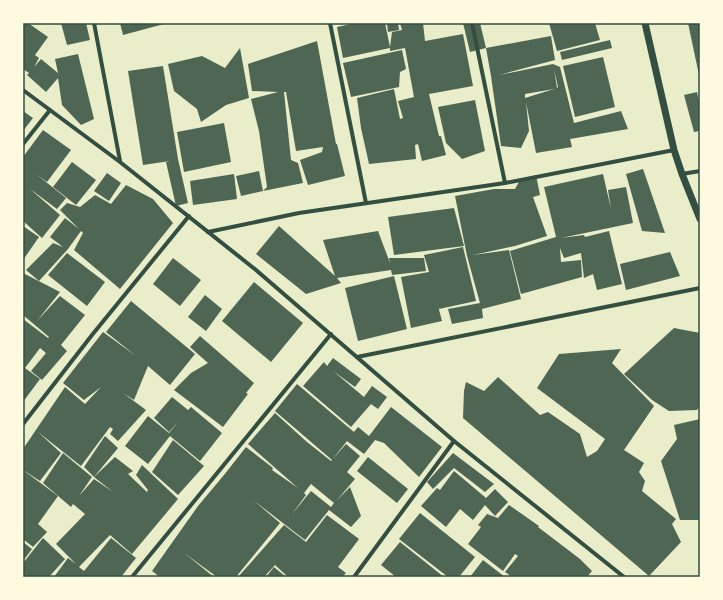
<svg xmlns="http://www.w3.org/2000/svg" width="723" height="600" font-family="'Times New Roman',serif">
<style>
.building{fill:#4f6655;fill-rule:evenodd}
.lines{fill:none;stroke-linecap:round;stroke-linejoin:round}
.minor{stroke:#344e41;stroke-width:4}
.tertiary{stroke:#344e41;stroke-width:7}
.neatline{fill:none;stroke:#344e41;stroke-width:1.5}
</style>
<rect width="100%" height="100%" fill="#e9edc9"/>
<!-- building -->
<g class="building">
<path d="M23 23H28L48 37 35 55 39 58 34 67 41 59 58 73 55 59 78 54 94 119 81 125 62 105 58 78 46 92 27 75 29 73 23 69Z"/>
<path d="M61 23H86L90 40 67 45Z"/>
<path d="M120 23H164V24L123 35Z"/>
<path d="M356 23H385L390 47 392 32 402 30 400 23H423L425 41 463 34 473 86 429 94 439 136H441L446 155 422 161 418 144 415 145 416 159 369 164 361 128 357 98 394 89 400 119 403 118 398 101 414 97 405 48 390 51V48L343 58 337 27Z"/>
<path d="M387 23H398L399 30 388 32Z"/>
<path d="M463 23H480L486 48 470 52Z"/>
<path d="M549 23H595L600 40 557 51Z"/>
<path d="M688 23H700V75H699Z"/>
<path d="M551 36 555 60 499 75 553 64 560 67 574 123 621 111 628 129 570 139 572 147 536 153 526 102 529 131 521 148 501 146 491 76 486 48ZM554 69 558 87 557 88ZM554 89 525 98V94Z"/>
<path d="M610 40 612 48 562 60 560 52Z"/>
<path d="M317 41 336 144H337L345 176 308 185 300 160 322 152 323 147 296 151 286 92H284L291 160 298 163 303 183 263 191 241 196 236 176 259 171 263 191 267 187 259 131 251 99 278 92 252 91 248 64Z"/>
<path d="M240 48 249 98 226 105 201 122 197 109 174 91 168 64 202 56 225 68Z"/>
<path d="M402 50 406 69 400 72 399 87 351 97 343 63Z"/>
<path d="M603 57 615 107 575 117 563 66Z"/>
<path d="M163 66 178 159 188 203 176 206 166 162 170 161 143 165 128 71Z"/>
<path d="M697 92 700 105V131L694 132 684 95Z"/>
<path d="M475 100 485 151 462 159 446 143 438 107Z"/>
<path d="M23 111 33 118 23 131Z"/>
<path d="M224 123 231 162 184 172 177 132Z"/>
<path d="M43 130 71 150 47 182 36 174 66 198 57 209 30 189 60 215 42 238 23 221V157Z"/>
<path d="M72 162 96 180 76 205 53 187Z"/>
<path d="M643 169 665 233 642 231 626 174Z"/>
<path d="M107 173 121 183 109 201 94 191Z"/>
<path d="M234 174 237 199 193 205 190 181Z"/>
<path d="M603 174 611 209 608 190 626 187 633 223 561 238 584 235 585 237 609 231 622 284 597 290 593 274 584 278 581 253 564 258 560 248 561 262 581 260 582 277 521 294 510 251 556 237 544 187Z"/>
<path d="M536 175 540 195 533 197 547 236 515 246 473 255 509 250 521 299 482 309 483 318 452 324 448 309 480 303 467 256 455 196 494 189H515L520 180Z"/>
<path d="M126 185 153 199 173 223 120 289 74 250 83 233 81 231 68 249 39 281 26 270 53 243 63 247 50 237 65 218 79 229 60 210 67 203 80 207 95 195 111 204Z"/>
<path d="M454 208 464 246 394 255 388 217Z"/>
<path d="M23 226 39 237 23 260Z"/>
<path d="M279 226 335 276 323 240 378 231 390 263 389 258H424L426 271 392 275 391 270 337 278 341 283 306 294 256 254Z"/>
<path d="M463 247 476 301 439 309 437 302 442 321 411 328 401 277 429 272 424 255Z"/>
<path d="M670 252 680 276 626 290 620 264Z"/>
<path d="M67 253 105 282 87 306 48 275Z"/>
<path d="M173 258 201 280 180 306 153 284Z"/>
<path d="M23 273 60 292 37 321 60 296 85 315 61 345 67 351 42 380 31 371 46 353 40 348 25 368 40 379 23 402V319L48 338 49 337 23 315Z"/>
<path d="M394 276 407 329 358 341 345 288Z"/>
<path d="M254 282 303 323 271 362 222 321Z"/>
<path d="M205 295 222 309 206 331 188 317Z"/>
<path d="M131 301 195 354 170 385 148 366 134 400 123 393 146 410 118 441 110 434 113 429 110 427 81 466 38 432 61 453 40 481 23 470V449L65 387 85 404 101 387 84 400 63 383 103 332 136 356 106 332Z"/>
<path d="M674 328 700 333V405L697 410 669 411 652 400 624 374Z"/>
<path d="M200 336 254 383 246 393 248 394 223 427 174 390 191 373 208 363 190 347Z"/>
<path d="M621 349 612 363 654 406 624 450 644 463 639 472 645 481 642 491 676 519 672 524 681 542 649 576 463 418 464 391 466 382 484 391 498 377 540 415 548 412 580 434 587 457 597 451 605 439 537 388 559 354Z"/>
<path d="M333 358 361 379 355 387 333 371 364 397 372 386 387 397 378 409 371 404 351 427 303 386 324 362 327 366Z"/>
<path d="M297 384 354 432 358 427 369 436 391 407 442 447 419 477 384 443 375 440 364 454 347 441 332 460 346 444 360 456 347 472 355 479 337 500 350 487 361 516 351 527 329 510 305 540 253 500 280 523 236 577H217L184 553 214 577H160L152 571 198 506 224 475 246 447 273 468 272 470 298 488 248 444 275 413 307 442 331 461 332 460 275 411ZM311 484 334 503 331 507 311 491 292 514 306 495 304 493Z"/>
<path d="M172 397 188 410 191 407 222 433 200 461 170 436 148 464 125 446 148 416 169 433 178 422 169 432 154 418Z"/>
<path d="M700 419V520H680L661 461 677 439 674 425Z"/>
<path d="M105 436 118 448 94 477 84 467Z"/>
<path d="M173 440 204 466 178 495 152 472Z"/>
<path d="M63 453 92 477 79 496 94 479 113 492 94 477 115 457 133 471 128 474 147 492 148 490 136 475 142 465 178 499 132 554 110 535 79 567 84 571 111 538 136 558 121 577H89L87 576 86 577H54L68 558 76 564 56 544 85 514 73 504 71 507 43 483Z"/>
<path d="M453 453 494 484 485 492 454 468 433 489 427 482Z"/>
<path d="M368 457 408 489 397 503 357 471Z"/>
<path d="M23 470 58 496 38 524 47 532 33 547 23 539Z"/>
<path d="M454 471 486 498 495 489 508 502 495 516 485 505 473 520 460 509 446 527 421 506 437 488 440 490Z"/>
<path d="M509 505 539 526 538 527 580 559 592 571 587 577H512L505 572 518 556 515 554 503 571 468 544 481 527 478 525 487 514 498 518Z"/>
<path d="M420 513 475 557 459 577H448L399 539Z"/>
<path d="M327 515 359 539 338 567 346 573 342 577H288L275 565 264 577H238L284 525 306 542Z"/>
<path d="M43 538 65 559 49 577H23V563Z"/>
<path d="M23 542 32 549 23 561Z"/>
<path d="M400 542 444 577H396L381 565Z"/>
<path d="M483 560 505 577H470Z"/>
<path d="M274 567 286 577H266Z"/>
</g>
<g class="lines">
<!-- minor -->
<g class="minor">
<path d="M94 23 120 161"/>
<path d="M330 23 366 203"/>
<path d="M472 23 505 183"/>
<path d="M23 90 120 162 256 270 454 441 624 577"/>
<path d="M23 144 50 110"/>
<path d="M682 174 700 171"/>
<path d="M208 232 299 213 505 183 674 150"/>
<path d="M357 357 700 288"/>
<path d="M23 424 92 335 189 216"/>
<path d="M132 577 331 334"/>
<path d="M354 577 454 441"/>
</g>
<!-- tertiary -->
<path class="tertiary" d="M645 23 674 150 682 174 700 219"/>
</g>
<!-- border -->
<rect width="723" height="600" fill="none" stroke="#fefae0" stroke-width="48"/>
<rect x="24" y="24" width="675" height="552" class="neatline"/>
</svg>
